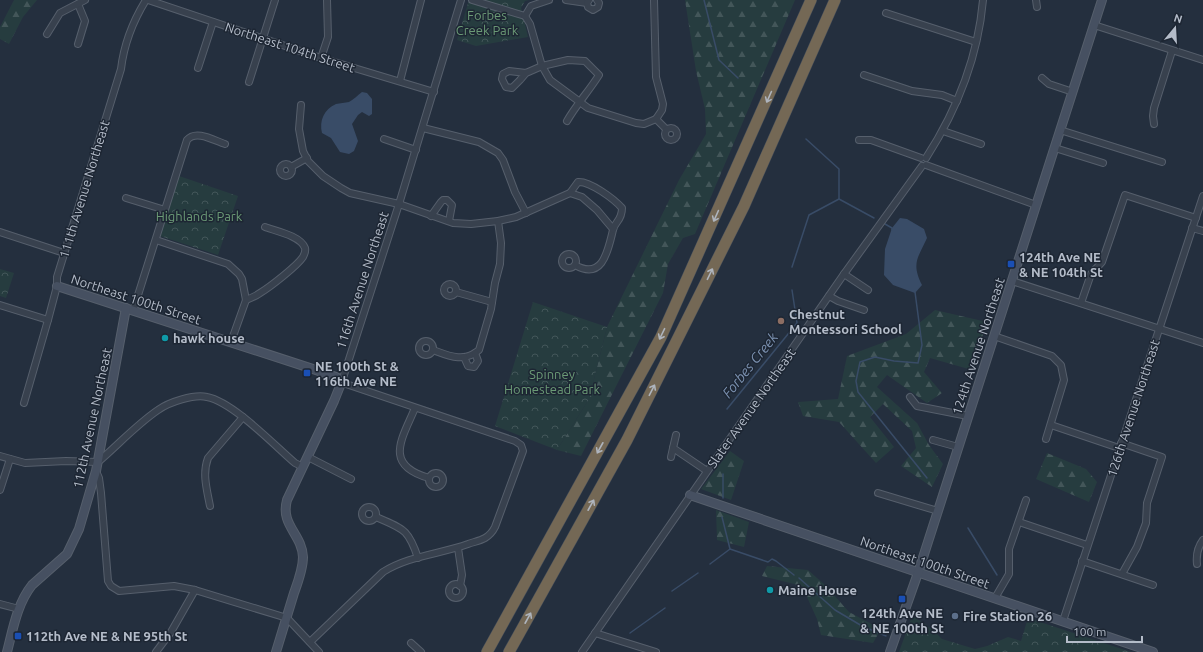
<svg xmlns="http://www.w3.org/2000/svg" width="1203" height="652" font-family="Ubuntu,sans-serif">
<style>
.forest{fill:url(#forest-firs)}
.park{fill:url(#park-crowns)}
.water{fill:#394c67}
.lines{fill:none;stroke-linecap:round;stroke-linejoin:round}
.stream{stroke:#394c67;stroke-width:1.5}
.street-casing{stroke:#565f6c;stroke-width:8}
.secondary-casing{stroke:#565f6c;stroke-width:10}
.highway-casing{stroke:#434c59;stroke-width:12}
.street{stroke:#38414e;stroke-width:6}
.secondary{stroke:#465061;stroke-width:8}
.highway{stroke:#746855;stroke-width:11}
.oneway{stroke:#aeb4bd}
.transit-dot{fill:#1a4fb4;stroke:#1d2633;stroke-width:1.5}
.education-dot{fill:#8d6e63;stroke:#1d2633;stroke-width:1.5}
.culture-dot{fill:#0f9aa8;stroke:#1d2633;stroke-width:1.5}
.service-dot{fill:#5c6f8a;stroke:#1d2633;stroke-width:1.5}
.labels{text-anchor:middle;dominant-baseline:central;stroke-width:3;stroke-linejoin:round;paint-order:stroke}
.park-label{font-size:13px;fill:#6b9a76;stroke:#1d2633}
.street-label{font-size:13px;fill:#b4bcc9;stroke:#1d2633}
.poi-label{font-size:13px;font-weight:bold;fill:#b4bcc9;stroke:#1d2633;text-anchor:start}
.water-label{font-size:14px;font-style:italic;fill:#7c92b1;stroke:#1d2633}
</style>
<defs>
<pattern id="forest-firs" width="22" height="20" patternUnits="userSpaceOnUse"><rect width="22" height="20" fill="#263c3f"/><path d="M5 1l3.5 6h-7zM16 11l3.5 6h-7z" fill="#435659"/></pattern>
<pattern id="park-crowns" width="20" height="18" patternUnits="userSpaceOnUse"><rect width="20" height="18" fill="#263c3f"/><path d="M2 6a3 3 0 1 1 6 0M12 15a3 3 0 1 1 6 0" fill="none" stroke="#435659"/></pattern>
</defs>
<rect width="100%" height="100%" fill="#242f3e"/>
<!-- forest -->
<g class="forest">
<path d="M14 0H37L23 17 9 44 0 39V27Z"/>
<path d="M685 0H795L695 234 683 238 668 264 663 293 581 456 557 450 589 399 607 327 679 180 706 134 705 109 696 71Z"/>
<path d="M935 310 987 322 972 370 930 358 924 372 942 393 927 403 887 375 877 387 917 423 929 445 943 464 932 487 901 466 916 448 912 431 883 404 870 417 894 447 876 463 839 422 803 416 798 402 838 399 847 356 906 334Z"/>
<path d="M730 451 744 461 731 500 701 489Z"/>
<path d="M1047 453 1086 469 1097 482 1089 502 1036 479Z"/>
<path d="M716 510 749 522 744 547 717 540Z"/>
<path d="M767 566 808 570 825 585 849 612 881 629 873 643 821 635 817 619 802 586 762 576Z"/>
</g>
<!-- park -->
<g class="park">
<path d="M469 0H529L525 1 521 8 528 37 476 46 457 40Z"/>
<path d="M179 176 238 196 218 255 160 236Z"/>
<path d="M0 269 14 273 6 298 0 296Z"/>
<path d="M533 302 607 327 589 399 557 450 495 426Z"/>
<path d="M912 616 924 623 936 633 942 639 975 649 987 646 1008 637 1021 641 1028 618 1131 652H899Z"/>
</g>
<!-- water -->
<g class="water">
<path d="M362 92 367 93 372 99V114L369 116 362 112 358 115 352 124 358 141 354 151 349 154 340 152 331 138 322 133C319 121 324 109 336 104 340 103 345 103 349 102 353 100 358 95 362 92Z"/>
<path d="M900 218 907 219 924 229 927 238C918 258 911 263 922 285L915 293 893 285 884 275 885 249 892 228Z"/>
</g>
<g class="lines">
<!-- stream -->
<g class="stream">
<path d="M704 0 719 60 738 78"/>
<path d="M839 199 874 218"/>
<path d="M885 224 892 228V230"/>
<path d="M792 267 809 215 839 199V169L806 139"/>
<path d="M915 292 922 345 918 363 894 361 875 357 860 362 856 381 858 392 927 478"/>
<path d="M727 409 797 323 792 290"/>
<path d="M723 474V498"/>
<path d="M968 528 997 575"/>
<path d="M730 549 768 562 772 559 776 561 794 575"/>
<path d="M710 564 730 549 722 517"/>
<path d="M799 578 835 610 862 626 886 636"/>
<path d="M672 591 698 573"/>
<path d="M630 633 665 608"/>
</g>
<defs>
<g id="street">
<path d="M148 0 321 58 434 92"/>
<path d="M472 0 525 16"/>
<path d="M566 0 587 3"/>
<path d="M589 0 587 3 588 7 593 10 598 7 599 3 597 0"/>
<path d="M654 0 656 77 663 104 662 110 656 119"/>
<path d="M1036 0 1037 7"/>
<path d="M78 4 85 21 78 44"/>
<path d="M886 13 976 42"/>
<path d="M525 16 530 24 542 66 550 80 588 108 636 123 644 124 656 119 666 129"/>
<path d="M525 16 531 6 549 0"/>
<path d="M1094 25 1203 60"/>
<path d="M47 34 60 13 85 0"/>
<path d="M321 58 328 37 327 0"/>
<path d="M198 68 213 22"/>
<path d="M526 73 520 80 512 88 506 87 502 79 503 74 509 71 526 73 542 66 568 60 585 61 599 75C589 91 576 105 567 121"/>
<path d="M864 75 912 91 942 95 957 101"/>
<path d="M1042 78 1049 84 1073 92"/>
<path d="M400 81 421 0"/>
<path d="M249 82 275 0"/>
<path d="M301 105 299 129 303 151 308 161 323 176 341 188 350 193 399 204 453 223 471 224 498 221 516 217 570 193 578 182C590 181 614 199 622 208 622 221 615 221 613 230 608 250 603 281 575 265"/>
<path d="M1154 124 1153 116 1154 108 1172 51"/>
<circle cx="671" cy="134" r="6"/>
<path d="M423 128 479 142 498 153 503 160 515 192 526 213"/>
<path d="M1060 130 1162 162"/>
<path d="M943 131 981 144"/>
<path d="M384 139 416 150"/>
<path d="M859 140H871L921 158"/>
<path d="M1055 148 1103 163"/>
<path d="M926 158C957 110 978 57 983 0"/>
<circle cx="286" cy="170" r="6"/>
<path d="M926 165 1036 205"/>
<path d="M291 167 307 158"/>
<path d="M570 193 582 197 597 210 613 229"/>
<path d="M126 198 165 210"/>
<path d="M431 216 441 202 443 200H447L452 205 449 221"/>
<path d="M1192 228 1203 231"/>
<path d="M0 232 64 253"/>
<path d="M156 240 228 264 239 274 242 279 246 300"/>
<circle cx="569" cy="261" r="7"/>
<path d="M844 274 868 290"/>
<path d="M1012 281 1203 343"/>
<circle cx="450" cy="290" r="6"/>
<path d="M456 292 492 302"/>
<path d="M829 296 838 301 864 310"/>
<path d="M246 300C251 298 256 296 260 293 270 287 297 266 303 257 304 255 306 251 305 248 301 236 276 231 265 227"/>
<path d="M1081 303 1091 274 1102 262 1125 195 1196 218"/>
<path d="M0 305 48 320"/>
<path d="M133 311 187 140C196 129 215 141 225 144"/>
<path d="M994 336 1052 356 1061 365 1064 380 1046 439"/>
<circle cx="426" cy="348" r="7"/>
<path d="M231 342 246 300"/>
<path d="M433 350C449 356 464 363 479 350L491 309 495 283 500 264 501 243 498 221"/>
<path d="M464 357 468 366 474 367 478 361 475 353"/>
<path d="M910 397 917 406 968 416"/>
<path d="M24 403 48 320 57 286V277L121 69C124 44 133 21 146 0"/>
<path d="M415 408C402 439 383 465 429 478"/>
<path d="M1051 425 1119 448"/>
<path d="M676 435 673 448 707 471"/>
<path d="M933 440 958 447"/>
<path d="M1121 443 1162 457 1147 503 1146 523 1137 547 1122 574"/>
<path d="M0 456 25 463 66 461 98 462C118 445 136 425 158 410 169 402 194 394 207 397 233 402 274 445 295 463L303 467"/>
<path d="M308 457 351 479"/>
<path d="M671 457 673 448"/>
<path d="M96 471 99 478 101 493 108 581 111 586 119 591 174 586 195 590 287 618 319 652"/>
<circle cx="436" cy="480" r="7"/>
<path d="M0 490 10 459"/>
<path d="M878 493 938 511"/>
<path d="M210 506C207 490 202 474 208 458L243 417"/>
<circle cx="369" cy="514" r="7"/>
<path d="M376 517C403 529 408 528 418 558"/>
<path d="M1019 522 1087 545"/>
<path d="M458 548 462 575 460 586"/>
<path d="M1082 561 1153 585"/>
<path d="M1197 564C1196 555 1197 548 1203 540"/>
<circle cx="456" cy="591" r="7"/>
<path d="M995 598 1009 574V549L1026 500"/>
<path d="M0 604 19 609"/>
<path d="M1063 621 1203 196"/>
<path d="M595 633 656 652"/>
<path d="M310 642 383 572C408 556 440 554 468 544 473 542 480 541 485 538 490 535 493 531 495 527L523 451 521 445 515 441 346 384 342 381 399 204 461 0"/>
<path d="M411 643 421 652"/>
<path d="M156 652 171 632 195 590"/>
<path d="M582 652 844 274 922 166"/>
</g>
<g id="secondary">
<path d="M57 286 310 368 336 377 342 381 334 401 287 500C280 525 302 534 303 557 303 569 298 582 294 593 288 613 282 632 276 652"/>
<path d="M690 495 1153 652"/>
<path d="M7 652C13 629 17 604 32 585L67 554 79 529 96 471 126 308"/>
<path d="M890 652 918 573 1102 0"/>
</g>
<g id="highway">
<path d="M487 652 661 337 811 0"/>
<path d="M509 652 627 440 744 206 835 0"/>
</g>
</defs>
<!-- street casing -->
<use href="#street" class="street-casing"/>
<!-- secondary casing -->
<use href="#secondary" class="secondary-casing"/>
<!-- highway casing -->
<use href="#highway" class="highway-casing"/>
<!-- street -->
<use href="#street" class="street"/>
<!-- secondary -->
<use href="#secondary" class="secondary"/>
<!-- highway -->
<use href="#highway" class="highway"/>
</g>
<!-- one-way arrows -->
<defs><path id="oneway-shaft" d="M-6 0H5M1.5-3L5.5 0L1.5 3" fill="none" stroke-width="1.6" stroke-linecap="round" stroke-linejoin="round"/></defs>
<g class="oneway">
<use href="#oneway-shaft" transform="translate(769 97) rotate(114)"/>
<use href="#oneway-shaft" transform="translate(716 216) rotate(114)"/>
<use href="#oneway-shaft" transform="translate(710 274) rotate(-64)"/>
<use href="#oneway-shaft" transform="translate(662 334) rotate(116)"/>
<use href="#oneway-shaft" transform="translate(652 390) rotate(-63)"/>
<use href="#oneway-shaft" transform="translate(600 448) rotate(119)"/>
<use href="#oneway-shaft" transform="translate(591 505) rotate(-61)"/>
<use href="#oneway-shaft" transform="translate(528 618) rotate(-61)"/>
</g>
<!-- markers -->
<g class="transit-dot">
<rect x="1007" y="260" width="8" height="8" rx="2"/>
<rect x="303" y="369" width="8" height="8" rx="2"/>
<rect x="898" y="595" width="8" height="8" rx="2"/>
<rect x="14" y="632" width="8" height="8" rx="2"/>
</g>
<circle class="education-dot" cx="781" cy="321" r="4"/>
<g class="culture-dot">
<circle cx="165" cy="338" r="4"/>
<circle cx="770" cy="590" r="4"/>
</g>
<circle class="service-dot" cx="955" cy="616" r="4"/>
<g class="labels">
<!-- park labels -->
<g class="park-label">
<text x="487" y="15">Forbes<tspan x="487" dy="15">Creek Park</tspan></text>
<text x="199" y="216">Highlands Park</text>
<text x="552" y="374">Spinney<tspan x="552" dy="15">Homestead Park</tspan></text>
</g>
<!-- street labels -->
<g class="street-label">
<text transform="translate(290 47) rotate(18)">Northeast 104th Street</text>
<text transform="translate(84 189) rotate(-73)">111th Avenue Northeast</text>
<text transform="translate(362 280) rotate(-72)">116th Avenue Northeast</text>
<text transform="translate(136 299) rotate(18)">Northeast 100th Street</text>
<text transform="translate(978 346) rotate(-72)">124th Avenue Northeast</text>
<text transform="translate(751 408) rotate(-55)">Slater Avenue Northeast</text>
<text transform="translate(1133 408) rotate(-72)">126th Avenue Northeast</text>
<text transform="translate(92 418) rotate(-78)">112th Avenue Northeast</text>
<text transform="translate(925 562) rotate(19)">Northeast 100th Street</text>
</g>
<!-- poi labels -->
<g class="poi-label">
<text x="1019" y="257">124th Ave NE<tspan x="1019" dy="15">&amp; NE 104th St</tspan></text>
<text x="789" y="314">Chestnut<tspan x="789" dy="15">Montessori School</tspan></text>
<text x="173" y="338">hawk house</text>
<text x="315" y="366">NE 100th St &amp;<tspan x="315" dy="15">116th Ave NE</tspan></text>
<text x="778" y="590">Maine House</text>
<text x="902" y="613" text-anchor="middle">124th Ave NE<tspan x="902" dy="15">&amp; NE 100th St</tspan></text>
<text x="963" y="616">Fire Station 26</text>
<text x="26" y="636">112th Ave NE &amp; NE 95th St</text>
</g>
<!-- water labels -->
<g class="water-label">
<text transform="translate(750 365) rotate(-51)">Forbes Creek</text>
</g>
</g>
<!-- north arrow -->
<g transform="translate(1175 28) rotate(18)" stroke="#1d2633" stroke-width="3" paint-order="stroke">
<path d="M0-3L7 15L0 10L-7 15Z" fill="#b4bcc9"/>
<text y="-6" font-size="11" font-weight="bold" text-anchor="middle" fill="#b4bcc9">N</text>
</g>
<!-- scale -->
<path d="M1067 636v6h75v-6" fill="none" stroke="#b4bcc9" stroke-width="2"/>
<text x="1073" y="636" font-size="12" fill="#b4bcc9" stroke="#1d2633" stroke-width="3" paint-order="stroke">100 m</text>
</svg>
